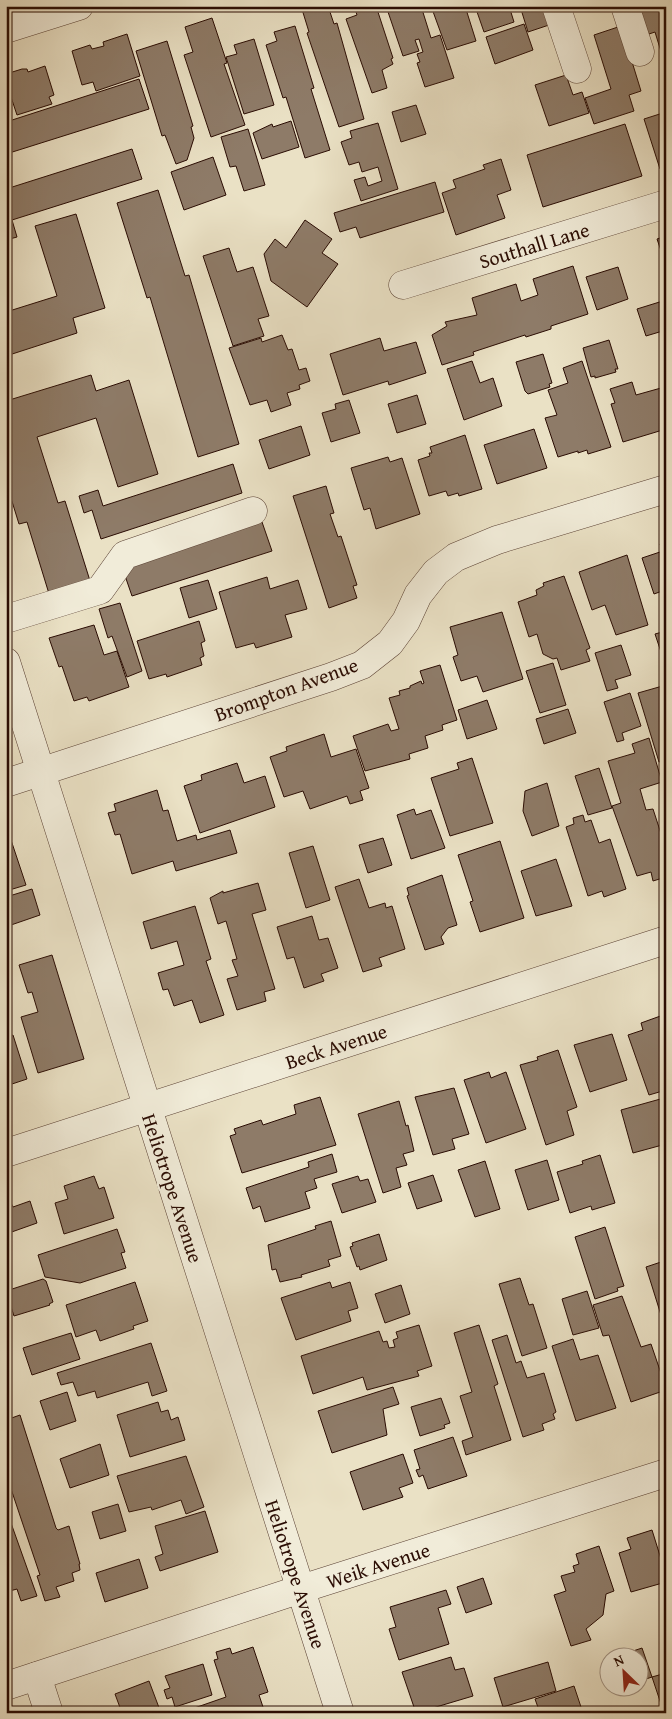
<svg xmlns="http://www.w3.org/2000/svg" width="672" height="1719" font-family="'Gentium Book Plus',serif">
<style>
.building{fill:#8e7b68;stroke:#2a0c03}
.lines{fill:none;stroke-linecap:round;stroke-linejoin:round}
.minor-casing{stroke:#5a4134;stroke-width:29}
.minor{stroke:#f1ecd9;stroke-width:28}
.labels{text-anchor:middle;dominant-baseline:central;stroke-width:4.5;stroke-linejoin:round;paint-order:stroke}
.street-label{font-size:20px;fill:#2a0c03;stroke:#f1ecd9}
</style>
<rect width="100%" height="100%" fill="#eae1c5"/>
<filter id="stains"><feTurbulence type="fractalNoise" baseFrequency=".004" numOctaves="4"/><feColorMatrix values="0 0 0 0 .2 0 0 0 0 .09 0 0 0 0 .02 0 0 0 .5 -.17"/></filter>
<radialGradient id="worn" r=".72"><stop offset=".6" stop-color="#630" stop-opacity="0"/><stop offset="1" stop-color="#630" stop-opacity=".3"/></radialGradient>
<!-- building -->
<g class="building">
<path d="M301 6H328L334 24 337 23 364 119 339 127 307 33 309 32Z"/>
<path d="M354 6H376L393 58 391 59 393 64 382 70 387 88 372 93 346 19 357 15Z"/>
<path d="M386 6H421L431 38 440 35 454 78 425 87 417 63 420 62 417 54 423 52 419 39 415 40 419 51 403 56Z"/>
<path d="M431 6H465L476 41 447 50Z"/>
<path d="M475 6H509L514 22 484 32Z"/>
<path d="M520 6H546L552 24 528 32Z"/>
<path d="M637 6H666V68L655 32 646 35Z"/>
<path d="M212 18 227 63 224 64 245 125 211 137 184 55 193 52 185 27Z"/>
<path d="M524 24 533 50 495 64 486 37Z"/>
<path d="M295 26 314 88 311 89 330 150 305 158 286 97 283 98 266 45 277 41 274 32Z"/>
<path d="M621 26 641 91 629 95 634 111 594 124 585 98 611 89 594 35Z"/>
<path d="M127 34 140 76 96 91 93 82 82 85 72 51 90 45 92 49 104 46 103 42Z"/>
<path d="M254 39 274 105 244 114 226 57 237 54 234 45Z"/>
<path d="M167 41 193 126 191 127 194 138 187 160 176 164 165 135 162 136 136 51Z"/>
<path d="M45 66 54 95 49 97 52 104 17 115 6 82V74L22 69H27L28 72Z"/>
<path d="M566 75 573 95 582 92 589 113 549 126 535 85Z"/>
<path d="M139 79 149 109 6 154V122Z"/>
<path d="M6 101 11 116 6 118Z"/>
<path d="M416 105 426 134 401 142 392 112Z"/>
<path d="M666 112V167L660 169 644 119Z"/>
<path d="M291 121 299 147 262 159 253 133 272 124 273 127Z"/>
<path d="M378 123 398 189 361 201 354 180 365 177 368 186 382 181 378 167 362 172 359 162 349 165 341 142 352 138 350 131Z"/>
<path d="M625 124 642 176 543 207 527 155Z"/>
<path d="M248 129 265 185 244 191 236 166 230 167 221 137Z"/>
<path d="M132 149 142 179 12 220 17 237 6 240V189Z"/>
<path d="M213 157 226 195 184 210 171 172Z"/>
<path d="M501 159 511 190 497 195 505 218 456 235 442 193 456 188 453 180 485 169 483 165Z"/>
<path d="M435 182 444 212 360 238 356 227 340 232 334 213Z"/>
<path d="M158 190 185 276 189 275 239 444 198 457 150 297 147 298 117 203Z"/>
<path d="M76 214 105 308 73 318 77 333 6 356V312L57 296 35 226Z"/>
<path d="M305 220 332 239 322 253 338 264 307 307 271 281 264 254 275 239 286 248Z"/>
<path d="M666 236V265L657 239Z"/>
<path d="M229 248 237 272 253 267 269 316 258 319 264 336 233 346 203 256Z"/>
<path d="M573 266 588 314 551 326V329L526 337 525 335 473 352 474 355 442 365 432 335 447 326 445 322 477 315 472 298 516 284 521 301 538 295 533 279Z"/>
<path d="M618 267 628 299 597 310 586 277Z"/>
<path d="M666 300V330L646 336 637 309Z"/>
<path d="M282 335 288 350 292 349 299 370 306 368 310 381 299 385 300 389 287 393 291 405 271 412 267 400 250 405 229 348 261 338 262 342Z"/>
<path d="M380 338 384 351 416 342 426 373 389 385 388 381 343 395 330 354Z"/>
<path d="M609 340 618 369H615L616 372 595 378V376L591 377 583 348Z"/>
<path d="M543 354 552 383 549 384 550 387 528 394 525 391 516 362Z"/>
<path d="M472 361 480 383 493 378 502 406 464 420 447 369Z"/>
<path d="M582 361 611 447 588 454 587 450 578 453V451L558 457 545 418 557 415 548 390 568 383 563 368Z"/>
<path d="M91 375 96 391 129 380 158 474 118 487 96 418 37 437 58 503 65 501 91 584 50 597 27 522 19 524 6 482V401Z"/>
<path d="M632 382 636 395 661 388 666 404V429L623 442 611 404 615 403 610 389Z"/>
<path d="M417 395 426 424 397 433 388 404Z"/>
<path d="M349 400 360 433 331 442 322 413 336 409 335 404Z"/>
<path d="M301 426 310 455 269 469 259 440Z"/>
<path d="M534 429 547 468 497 484 484 445Z"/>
<path d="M465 435 482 489 459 496 458 493 448 496 446 491 429 496 418 460 430 456 429 453H432L430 447Z"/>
<path d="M388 457 390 462 402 458 420 514 376 529 370 508 364 510 351 468Z"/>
<path d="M233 464 242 493 101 539 92 510 84 513 79 496 98 490 103 506Z"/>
<path d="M326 486 334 513 330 514 338 537 341 536 357 585 353 586 357 598 329 608 293 496Z"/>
<path d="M262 522 272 551 132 596 122 567Z"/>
<path d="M666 542V592L665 590 654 594 642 558 663 551 660 544Z"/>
<path d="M627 555 648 625 616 635 605 605 592 610 579 572Z"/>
<path d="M564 576 590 648 586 650 590 661 561 670 557 658 553 659 543 654 537 634 529 637 518 602 537 595 536 590 544 586 543 583Z"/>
<path d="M267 577 270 589 298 580 307 609 285 615 292 637 256 648 254 643 236 648 219 592Z"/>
<path d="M208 580 217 609 189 618 180 588Z"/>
<path d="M120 603 142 671 127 677 112 636 108 638 99 609Z"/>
<path d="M502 612 523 679 483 692 477 676 461 681 453 657 458 655 450 627Z"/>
<path d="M199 621 205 641 201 643 204 656 200 658 202 665 167 677 166 674 149 679 137 641Z"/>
<path d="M94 625 104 655 117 651 129 687 89 701 87 697 74 701 62 666 59 667 49 638Z"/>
<path d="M666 631V664H665L655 634Z"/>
<path d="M621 645 631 675 615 680 618 688 607 691 595 653Z"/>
<path d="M553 663 566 705 540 713 526 671Z"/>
<path d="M440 665 457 720 442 725 443 730 425 736 428 748 409 754 410 759 365 771 353 736 388 724 391 731 399 729 389 698 400 695 399 691 410 688V686L421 681 422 684 424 683 420 671Z"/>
<path d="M666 685V760L659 762 638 693Z"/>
<path d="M630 693 641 726 622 733 624 740 617 742 604 702Z"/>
<path d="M487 700 497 729 467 739 458 710Z"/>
<path d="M568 709 576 733 544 744 536 719Z"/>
<path d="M324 734 331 757 356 749 369 788 360 791 363 800 350 804 347 796 310 809 303 791 284 797 270 757 287 751 286 747Z"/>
<path d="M649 738 662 782 640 789 646 810 653 809 666 849V877L653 881 651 872 637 876 612 806 621 803 608 761 635 753 632 744Z"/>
<path d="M472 758 493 823 450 836 431 778 459 769 457 763Z"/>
<path d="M237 763 244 783 265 776 275 807 200 833 184 786 202 780 201 775Z"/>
<path d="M599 768 612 808 588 815 575 776Z"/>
<path d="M547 783 559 826 532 836 523 811 525 791Z"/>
<path d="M157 790 163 811 168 810 177 841 196 835 197 840 230 830 237 853 176 871 173 861 132 874 120 834 115 835 108 813 116 811 114 804Z"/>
<path d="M414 809 416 815 431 810 445 848 411 859 397 815Z"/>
<path d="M583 815 585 822 591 820 599 843 610 839 626 889 604 897 602 891 588 896 566 827 574 824 573 818Z"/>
<path d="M10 837 26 885 6 891V838Z"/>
<path d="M383 838 392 865 368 873 359 845Z"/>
<path d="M500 841 524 918 480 932 470 902 473 901 458 855Z"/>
<path d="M313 846 330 900 306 908 289 853Z"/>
<path d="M556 859 572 906 536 916 521 871Z"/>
<path d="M442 875 457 925 448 928 441 937 444 944 425 950 407 896 409 895 407 888Z"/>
<path d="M359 879 369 908 385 903 386 908 392 906 405 949 379 958 382 966 363 972 335 887Z"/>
<path d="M258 883 266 910 252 914 275 989 264 992 266 1001 237 1010 227 979 238 976 232 960 237 959 226 921 218 924 210 898 223 891V893Z"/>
<path d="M32 889 40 915 11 925 9 920 6 921V897Z"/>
<path d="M195 906 211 959 206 961 224 1015 200 1023 192 1000 174 1006 168 989 163 990 158 973 184 965 177 941 151 949 143 922Z"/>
<path d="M312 916 319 940 328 938 338 968 321 974 324 981 304 988 294 957 287 959 277 927Z"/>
<path d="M52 955 84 1059 38 1073 21 1017 38 1012 32 992 28 993 19 965Z"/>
<path d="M666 1014V1090L649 1095 628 1035 643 1030 641 1023Z"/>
<path d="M6 1025 10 1036 13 1035 27 1079 12 1084 10 1079 6 1080Z"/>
<path d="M612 1034 627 1080 590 1092 574 1045Z"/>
<path d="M558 1050 577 1107 567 1111 574 1135 546 1145 520 1065 538 1060 537 1057Z"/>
<path d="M489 1072 491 1078 506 1072 526 1129 486 1143 464 1080Z"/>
<path d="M454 1088 469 1134 452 1139 455 1149 433 1155 415 1097Z"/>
<path d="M320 1097 336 1145 242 1173 230 1136 236 1134 234 1129 261 1120 263 1125 296 1114 294 1105Z"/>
<path d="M664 1098 666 1144 633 1153 621 1110Z"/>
<path d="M399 1101 406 1126 408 1125 414 1151 403 1154 407 1165 396 1168 401 1187 383 1193 358 1114Z"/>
<path d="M332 1154 337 1172 314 1179 317 1188 305 1192 310 1208 265 1222 260 1206 253 1209 246 1188 309 1167 308 1162Z"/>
<path d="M600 1155 615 1203 592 1210 591 1206 570 1213 557 1172 583 1164 582 1161Z"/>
<path d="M547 1160 559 1200 528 1210 515 1170Z"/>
<path d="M485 1161 500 1209 475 1217 458 1170Z"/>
<path d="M433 1175 442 1201 417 1209 408 1183Z"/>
<path d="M94 1176 99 1189 104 1187 114 1218 64 1234 55 1203 68 1199 64 1186Z"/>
<path d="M358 1176 360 1181 368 1179 376 1202 342 1213 332 1184Z"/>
<path d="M30 1201 37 1223 6 1234V1205L11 1203 13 1207Z"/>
<path d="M331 1221 341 1256 328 1260 330 1266 301 1275 302 1277 280 1282 276 1269 272 1270 268 1245 316 1229 315 1226Z"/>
<path d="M605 1227 624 1286 617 1288 618 1291 595 1299 575 1237Z"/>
<path d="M117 1229 125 1252 121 1253 126 1268 80 1283 45 1277 38 1255Z"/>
<path d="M379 1234 387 1260 360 1270 359 1266 357 1267 350 1247 353 1246 352 1243Z"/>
<path d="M661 1262 666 1278V1331L646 1267Z"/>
<path d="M520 1278 529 1305 533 1304 547 1348 522 1356 499 1284Z"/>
<path d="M43 1279 46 1281 53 1302 49 1304 50 1305 14 1316 6 1291Z"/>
<path d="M135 1282 148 1321 133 1326 134 1329 100 1341 96 1330 76 1337 66 1305Z"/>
<path d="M330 1282 332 1288 350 1282 358 1308 348 1311 351 1321 296 1340 281 1298Z"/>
<path d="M401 1285 410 1314 385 1323 375 1294Z"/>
<path d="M587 1291 599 1328 573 1335 562 1299Z"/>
<path d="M622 1296 641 1347 651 1344 666 1388V1390L631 1402 609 1335 603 1336 593 1305Z"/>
<path d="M419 1325 432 1366 417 1371 419 1376 367 1390 363 1377 313 1394 301 1356 379 1331 383 1342 387 1341 389 1348 395 1347 393 1340 398 1338 396 1332Z"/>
<path d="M479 1325 498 1384 494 1386 511 1440 466 1455 462 1441 473 1437 460 1396 472 1392 454 1333Z"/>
<path d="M71 1333 80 1359 32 1375 23 1348Z"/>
<path d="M507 1335 516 1363 521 1361 527 1378 544 1373 556 1412 553 1414 555 1419 542 1424 544 1430 523 1437 492 1340Z"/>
<path d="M573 1339 580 1360 598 1355 616 1408 576 1421 552 1346Z"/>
<path d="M151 1343 167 1391 152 1396 148 1382 97 1398 95 1391 78 1396 73 1382 61 1385 57 1373Z"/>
<path d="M393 1387 399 1404 383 1409 387 1435 332 1453 318 1411Z"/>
<path d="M67 1392 76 1421 50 1430 40 1401Z"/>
<path d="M441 1398 450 1423 444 1425 445 1428 420 1436 411 1407Z"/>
<path d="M158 1402 161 1412 168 1410 171 1420 178 1417 185 1440 130 1457 117 1415Z"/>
<path d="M20 1415 56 1528 58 1530 69 1526 80 1564H79L80 1570 72 1573 74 1581 56 1587 60 1597 45 1601 37 1576 40 1575 6 1474V1420Z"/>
<path d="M453 1437 467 1476 428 1489 423 1475 419 1477 416 1470 420 1469 414 1450Z"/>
<path d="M100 1444 109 1475 70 1488 60 1459Z"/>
<path d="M403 1454 413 1483 399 1488 403 1497 363 1510 350 1472Z"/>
<path d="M186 1456 204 1507 186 1514 181 1500 152 1510 151 1507 129 1512 117 1476Z"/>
<path d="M118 1504 126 1531 100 1539 92 1512Z"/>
<path d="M6 1509 37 1596 21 1601 17 1589 6 1592Z"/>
<path d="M205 1511 218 1552 160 1571 155 1557 163 1554 155 1526Z"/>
<path d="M652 1530 666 1575V1582L631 1592 619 1553 631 1549 627 1538Z"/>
<path d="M599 1546 614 1591 606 1594 603 1615 586 1629 591 1640 571 1646 554 1595 566 1591 561 1576 575 1572 573 1566 579 1564 576 1554Z"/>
<path d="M139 1559 148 1588 105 1602 96 1573Z"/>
<path d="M483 1578 492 1604 466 1613 457 1587Z"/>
<path d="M446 1590 451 1604 438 1608 449 1644 399 1660 389 1629 396 1627 390 1607Z"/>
<path d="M253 1647 268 1692 259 1695 263 1707 245 1713H180L226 1697 214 1660 218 1659 216 1652 230 1648 232 1654Z"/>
<path d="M642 1648 652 1677 640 1681V1656H618Z"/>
<path d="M451 1657 455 1670 464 1668 473 1696 416 1713 402 1672Z"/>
<path d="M548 1662 556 1691 503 1707 494 1678Z"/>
<path d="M203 1664 212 1695 175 1707 172 1697 167 1699 164 1690 170 1688 165 1676Z"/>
<path d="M666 1673V1713H664L652 1677Z"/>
<path d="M149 1681 161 1713H122L115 1694Z"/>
<path d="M574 1686 583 1713H540L535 1699Z"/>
</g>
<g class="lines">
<defs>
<g id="minor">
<path d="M556 6 577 69"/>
<path d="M625 6 640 52"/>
<path d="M6 29 79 6"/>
<path d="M403 285 666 204"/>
<path d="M6 619 100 590 125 555 253 511"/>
<path d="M6 662 340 1713"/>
<path d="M6 783 331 677 362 665 390 643 406 621 418 595 436 572 456 557 497 540 666 489"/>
<path d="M6 1153 666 940"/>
<path d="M37 1676 49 1713"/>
<path d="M6 1686 301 1589 666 1473"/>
</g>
</defs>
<!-- minor casing -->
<use href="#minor" class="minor-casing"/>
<!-- minor -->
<use href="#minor" class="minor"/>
</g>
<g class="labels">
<!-- street labels -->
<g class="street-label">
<text transform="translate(534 245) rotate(-17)">Southall Lane</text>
<text transform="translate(286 689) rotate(-20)">Brompton Avenue</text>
<text transform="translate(336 1046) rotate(-18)">Beck Avenue</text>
<text transform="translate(173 1188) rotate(72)">Heliotrope Avenue</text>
<text transform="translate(378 1565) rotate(-18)">Weik Avenue</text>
<text transform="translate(296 1574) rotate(72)">Heliotrope Avenue</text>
</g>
</g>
<!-- margin -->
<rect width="672" height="1719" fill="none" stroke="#eae1c5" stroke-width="25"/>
<rect x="8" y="8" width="657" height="1704" fill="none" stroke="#2a0c03" stroke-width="2.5"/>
<rect x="12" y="12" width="647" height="1694" fill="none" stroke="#2a0c03"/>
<!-- north arrow -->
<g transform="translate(624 1672) rotate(335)"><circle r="24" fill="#f1ecd9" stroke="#a19283"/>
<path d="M0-4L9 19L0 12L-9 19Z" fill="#8f2418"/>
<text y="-8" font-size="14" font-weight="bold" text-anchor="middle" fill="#2a0c03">N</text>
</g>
<rect width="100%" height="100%" filter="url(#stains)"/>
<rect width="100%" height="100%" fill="url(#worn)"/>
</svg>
